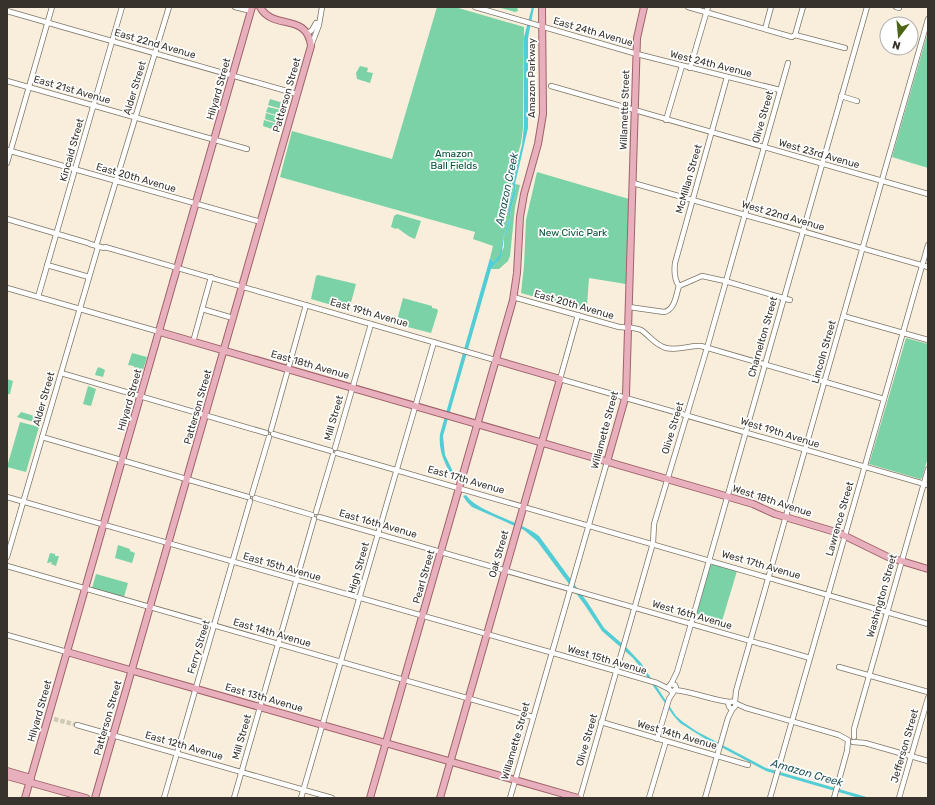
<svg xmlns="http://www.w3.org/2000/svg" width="935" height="805" font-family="Rubik,sans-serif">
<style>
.green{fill:#7ad2a6}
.water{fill:#53cdd5}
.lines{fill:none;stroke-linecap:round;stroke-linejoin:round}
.minor-tunnel{stroke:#d1c9b8;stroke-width:4.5;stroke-dasharray:4.5 2;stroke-linecap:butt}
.minor-casing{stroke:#7d7565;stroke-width:6}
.major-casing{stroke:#a0626c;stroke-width:8}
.minor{stroke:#fff;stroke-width:4.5}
.major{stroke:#e8b0bc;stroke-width:6}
.labels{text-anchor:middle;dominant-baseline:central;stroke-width:3.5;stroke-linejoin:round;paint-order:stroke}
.street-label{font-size:10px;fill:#37332c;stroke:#fff}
.park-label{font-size:10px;fill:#034f33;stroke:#fff}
.water-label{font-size:11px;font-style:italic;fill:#23575a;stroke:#fff}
</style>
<rect width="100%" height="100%" fill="#f8eedb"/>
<!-- green -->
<g class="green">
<path d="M437 7H455L524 27 523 128 521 143 510 182 514 189 509 206V219L503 238 501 254 497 259 494 262 490 258 493 246 473 239 475 232 280 177 292 131 392 159Z"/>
<path d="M497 7H517L518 11 515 12Z"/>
<path d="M927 35H928V168L892 157Z"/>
<path d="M360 66 368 68 367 72 373 73 370 83 357 79 356 73Z"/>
<path d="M270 99 283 103 281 109 268 105Z"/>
<path d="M268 107 281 110 279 116 266 112Z"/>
<path d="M266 113 279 117 277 123 265 119Z"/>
<path d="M264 120 277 124 275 130 263 126Z"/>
<path d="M537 172 629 199 626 284 589 278 587 305 585 311 521 293 524 266 526 220Z"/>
<path d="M515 184 520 185 515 207 510 256 508 261 499 269H491L496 263 504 247V237L509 226 511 209 516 191Z"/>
<path d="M397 214 421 221 415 239C408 237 404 232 397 228L396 229 391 227 394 216Z"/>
<path d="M318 275 356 284 349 310 311 299 316 276Z"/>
<path d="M403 298 432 306V308L437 309 438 311 431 333 396 324Z"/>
<path d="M906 338 928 344V457L922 478 920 479 869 464Z"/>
<path d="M132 353 147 357 143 370 134 367V366L128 365Z"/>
<path d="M99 367 105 370 103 377 95 375 97 369Z"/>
<path d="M7 379 13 381 10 394H7Z"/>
<path d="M88 386 96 389 91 406 83 404Z"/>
<path d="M21 412 41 418 40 424 17 417Z"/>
<path d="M20 422 39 427 26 472 7 467Z"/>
<path d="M118 545 130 549V551L135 553 132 563 115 558Z"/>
<path d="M50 553 55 554V556H59L56 566 51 564 52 562 47 563Z"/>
<path d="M713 564 737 571 722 621 696 614 710 566Z"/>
<path d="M96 574 128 583 124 597 92 588Z"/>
</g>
<!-- water -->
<g class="water">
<path d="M532 7H534L528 38V128L515 184 516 191 511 209 509 226 504 237 501 257 491 269 443 436 445 455 457 480 455 481C446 466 438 453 440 434L490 258 494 262 500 254 503 238 509 219V206L514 189 512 183 522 145 524 126V37Z"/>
<path d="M466 495C477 512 520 521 539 536L588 603 604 628 627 648 641 663 670 707 676 716 683 722 696 731 766 768 870 798H859L766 771 704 738 680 723 673 715 641 668 633 658 602 631 584 604 537 541 524 530 472 507 467 502 463 496Z"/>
</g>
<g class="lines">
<!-- minor-tunnel -->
<path class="minor-tunnel" d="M54 719 77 725"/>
<defs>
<g id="minor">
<path d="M235 7 251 11"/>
<path d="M475 7 637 54 780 90"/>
<path d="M688 7 792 37 795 35 803 7"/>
<path d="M896 7 899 8"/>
<path d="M7 11 297 94"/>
<path d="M765 29 771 7"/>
<path d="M308 33 312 30 316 23"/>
<path d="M795 35 845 48"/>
<path d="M311 46 319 25 322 7"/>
<path d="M690 68 708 7"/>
<path d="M7 81 247 149"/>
<path d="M551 86 928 194"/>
<path d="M841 96 857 101"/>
<path d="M666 120 682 66"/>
<path d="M7 150 261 222"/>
<path d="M7 163 52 7"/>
<path d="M633 183 928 267"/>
<path d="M7 219 88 243 90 244 104 248 105 247 495 360"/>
<path d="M97 243 169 7"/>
<path d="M47 265 89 277"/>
<path d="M679 286C674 279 674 271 675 263L727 77"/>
<path d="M7 288 160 332"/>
<path d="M38 297 122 7"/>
<path d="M513 297 619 327C626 328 634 327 641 330 650 336 655 345 666 348 679 351 689 345 701 346L884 399"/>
<path d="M629 307 664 312C675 310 676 295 679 286L702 276 725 281 790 300"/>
<path d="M202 309 233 318"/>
<path d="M578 315 560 379 928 485"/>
<path d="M843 316 928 340"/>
<path d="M193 342 211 277"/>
<path d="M61 373 266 433"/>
<path d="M271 430 306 305"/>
<path d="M273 434 331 451"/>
<path d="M42 437 248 497"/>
<path d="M335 448 371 324"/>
<path d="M337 453 928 624"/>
<path d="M252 494 269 437"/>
<path d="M7 497 616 671 657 683 669 689"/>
<path d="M255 498 312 515"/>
<path d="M316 512 333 455"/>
<path d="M319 517 810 658"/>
<path d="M7 557 98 247"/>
<path d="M7 566 533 717"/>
<path d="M7 635 67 652"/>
<path d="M839 667 928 692"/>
<path d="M671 684 677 672 691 624 867 7"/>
<path d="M675 690C694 692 711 700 730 702"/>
<circle cx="732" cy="705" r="3.5"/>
<path d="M735 702 736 691 928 19"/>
<path d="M735 703 746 708 839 735 848 740"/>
<path d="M601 722 748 765"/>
<path d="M77 725 332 798"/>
<path d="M854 737V729L928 469"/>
<path d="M657 739 669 699 676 688 675 685 671 684 669 686V689L671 691H674"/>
<path d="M853 742 865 743 928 761"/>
<path d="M164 798 250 501"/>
<path d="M234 798 314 519"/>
<path d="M301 798 434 342"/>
<path d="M510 798 607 462"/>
<path d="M580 798 653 543 654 524 707 348 788 63"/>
<path d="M649 798 666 741"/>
<path d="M705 798 728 718 733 708"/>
<path d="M770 798 928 245"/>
<path d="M834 798 847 751 848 741"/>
<path d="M899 798 928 698"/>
</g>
<g id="major">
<path d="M160 332 753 504 775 514 839 533 888 557 928 569"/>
<path d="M607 462 626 395 637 38 644 7"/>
<path d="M67 652 578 798"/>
<path d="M7 771 31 778"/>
<path d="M7 776 86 798"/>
<path d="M25 798 252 7"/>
<path d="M95 798 311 46C307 12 273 31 260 7"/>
<path d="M370 798 513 300 517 273 520 217 524 194 538 144 543 114 542 7"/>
<path d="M440 798 560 379 495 360"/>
</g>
</defs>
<!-- minor casing -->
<use href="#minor" class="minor-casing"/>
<!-- major casing -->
<use href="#major" class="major-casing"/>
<!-- minor -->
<use href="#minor" class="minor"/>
<!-- major -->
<use href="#major" class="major"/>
</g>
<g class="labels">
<!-- street labels -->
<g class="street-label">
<text transform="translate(593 32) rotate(16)">East 24th Avenue</text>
<text transform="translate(155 44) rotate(16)">East 22nd Avenue</text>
<text transform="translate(711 64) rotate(14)">West 24th Avenue</text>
<text transform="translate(532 78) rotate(-90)">Amazon Parkway</text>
<text transform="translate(135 88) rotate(-73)">Alder Street</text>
<text transform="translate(219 89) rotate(-74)">Hilyard Street</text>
<text transform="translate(72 90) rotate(16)">East 21st Avenue</text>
<text transform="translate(287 95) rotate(-74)">Patterson Street</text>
<text transform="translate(625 110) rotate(-88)">Willamette Street</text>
<text transform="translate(763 117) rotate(-74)">Olive Street</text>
<text transform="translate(72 150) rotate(-74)">Kincaid Street</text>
<text transform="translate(819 154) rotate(16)">West 23rd Avenue</text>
<text transform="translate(136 178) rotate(16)">East 20th Avenue</text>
<text transform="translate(689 179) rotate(-74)">McMillan Street</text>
<text transform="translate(783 216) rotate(16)">West 22nd Avenue</text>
<text transform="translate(574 305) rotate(16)">East 20th Avenue</text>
<text transform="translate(369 313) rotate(16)">East 19th Avenue</text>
<text transform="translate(763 337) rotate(-74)">Charnelton Street</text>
<text transform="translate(824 352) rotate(-74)">Lincoln Street</text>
<text transform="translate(310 365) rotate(16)">East 18th Avenue</text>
<text transform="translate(44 399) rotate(-74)">Alder Street</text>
<text transform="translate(130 400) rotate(-74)">Hilyard Street</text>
<text transform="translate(198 407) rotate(-74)">Patterson Street</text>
<text transform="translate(334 418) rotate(-74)">Mill Street</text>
<text transform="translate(673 428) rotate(-73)">Olive Street</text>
<text transform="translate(605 430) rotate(-75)">Willamette Street</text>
<text transform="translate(780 433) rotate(17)">West 19th Avenue</text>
<text transform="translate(466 480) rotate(16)">East 17th Avenue</text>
<text transform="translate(772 501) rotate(18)">West 18th Avenue</text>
<text transform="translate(840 519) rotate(-74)">Lawrence Street</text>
<text transform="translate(378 524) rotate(16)">East 16th Avenue</text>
<text transform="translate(499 554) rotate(-74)">Oak Street</text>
<text transform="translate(761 565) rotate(16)">West 17th Avenue</text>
<text transform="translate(282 567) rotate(16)">East 15th Avenue</text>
<text transform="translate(359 568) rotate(-74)">High Street</text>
<text transform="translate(424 577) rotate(-74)">Pearl Street</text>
<text transform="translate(882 596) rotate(-74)">Washington Street</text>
<text transform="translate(692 615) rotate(16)">West 16th Avenue</text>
<text transform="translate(272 633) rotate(16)">East 14th Avenue</text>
<text transform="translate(199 647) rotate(-73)">Ferry Street</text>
<text transform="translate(607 660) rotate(16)">West 15th Avenue</text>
<text transform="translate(264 698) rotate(16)">East 13th Avenue</text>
<text transform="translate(40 711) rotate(-74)">Hilyard Street</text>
<text transform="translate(108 718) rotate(-74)">Patterson Street</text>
<text transform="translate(677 735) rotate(16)">West 14th Avenue</text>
<text transform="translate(242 737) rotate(-74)">Mill Street</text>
<text transform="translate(587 740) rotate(-74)">Olive Street</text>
<text transform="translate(516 741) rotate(-74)">Willamette Street</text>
<text transform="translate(184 746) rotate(16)">East 12th Avenue</text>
<text transform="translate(905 746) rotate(-74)">Jefferson Street</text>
</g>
<!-- park labels -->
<g class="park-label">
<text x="454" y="154">Amazon<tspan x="454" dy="12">Ball Fields</tspan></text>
<text x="573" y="233">New Civic Park</text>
</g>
<!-- water labels -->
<g class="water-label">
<text transform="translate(507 189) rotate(-78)">Amazon Creek</text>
<text transform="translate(807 773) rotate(16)">Amazon Creek</text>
</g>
</g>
<!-- border -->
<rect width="935" height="805" fill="none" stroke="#37332c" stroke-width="16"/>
<!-- north arrow -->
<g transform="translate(899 36) rotate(196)"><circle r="19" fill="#ffffff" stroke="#afadab"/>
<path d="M0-3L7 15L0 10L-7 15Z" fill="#4c6515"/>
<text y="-6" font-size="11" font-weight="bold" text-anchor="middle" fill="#37332c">N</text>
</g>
</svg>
